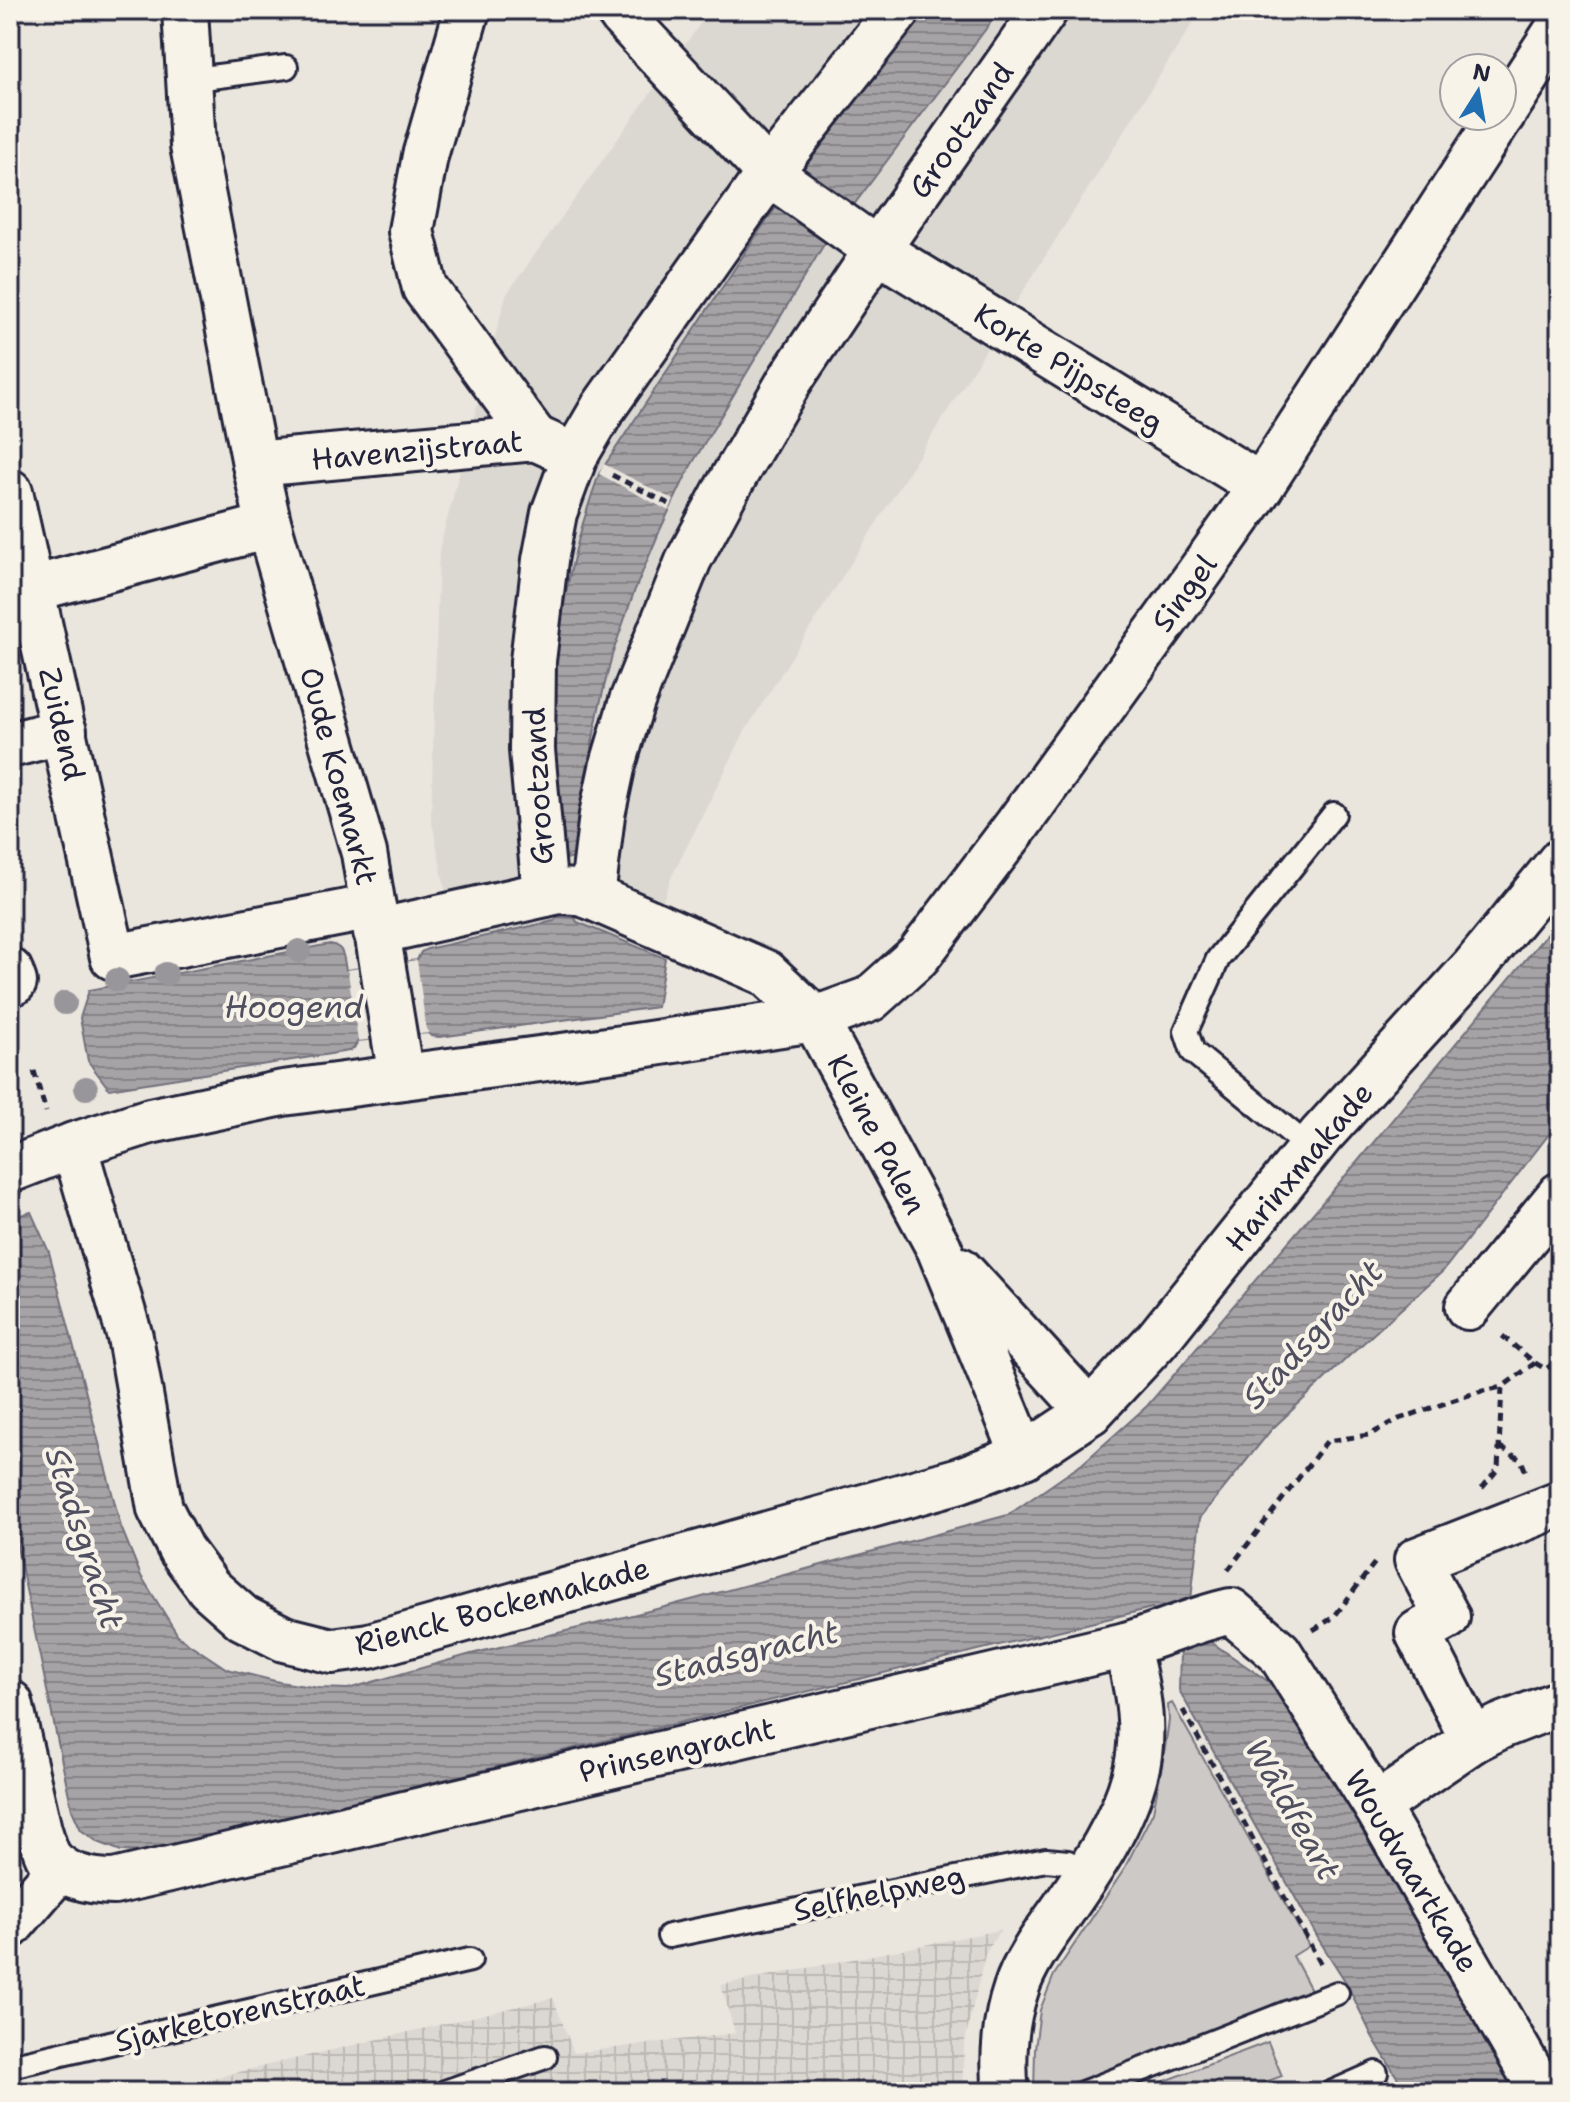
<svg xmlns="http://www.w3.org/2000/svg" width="1570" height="2102" font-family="'Shantell Sans',sans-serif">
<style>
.built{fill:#dbd8d2}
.industrial{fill:url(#industrial-grid)}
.green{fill:#cdc9c6;stroke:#787680;stroke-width:2}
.water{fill:url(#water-rules);stroke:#716f7b;stroke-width:2}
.pier{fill:#eae6de}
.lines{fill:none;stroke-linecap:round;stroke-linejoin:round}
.lane-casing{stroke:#22223b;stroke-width:28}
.street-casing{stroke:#22223b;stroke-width:50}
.secondary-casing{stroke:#22223b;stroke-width:50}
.path{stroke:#22223b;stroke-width:5;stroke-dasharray:8 6;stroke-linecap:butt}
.lane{stroke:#f7f3e8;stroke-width:22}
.street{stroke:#f7f3e8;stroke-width:44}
.secondary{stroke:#f7f3e8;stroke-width:44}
.tree{fill:#98969b}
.labels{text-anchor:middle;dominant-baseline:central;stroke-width:8;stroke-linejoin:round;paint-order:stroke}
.street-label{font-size:30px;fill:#22223b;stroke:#f7f3e8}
.water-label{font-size:32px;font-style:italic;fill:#504f60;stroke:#f7f3e8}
</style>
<defs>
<pattern id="industrial-grid" width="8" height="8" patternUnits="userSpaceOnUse" patternTransform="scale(2)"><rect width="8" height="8" fill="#dbd8d2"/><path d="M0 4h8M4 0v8" fill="none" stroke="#bcb9b5"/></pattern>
<pattern id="water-rules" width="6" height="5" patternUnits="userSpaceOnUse" patternTransform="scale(2)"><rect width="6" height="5" fill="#a6a3a6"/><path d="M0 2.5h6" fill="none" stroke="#878488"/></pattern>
</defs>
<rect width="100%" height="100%" fill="#eae6de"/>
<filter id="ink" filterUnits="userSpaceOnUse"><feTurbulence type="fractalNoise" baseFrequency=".0125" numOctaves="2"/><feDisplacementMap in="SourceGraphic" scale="16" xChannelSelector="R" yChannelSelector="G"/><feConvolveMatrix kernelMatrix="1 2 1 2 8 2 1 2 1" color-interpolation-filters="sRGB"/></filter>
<g filter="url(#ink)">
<!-- built -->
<path class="built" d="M710 10H1201L745 731 671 878 640 966 458 956 431 817 439 550 506 295Z"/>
<!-- industrial -->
<path class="industrial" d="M1000 1930 985 1955 964 2045 962 2092H154L553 1998 574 2053 735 2033 721 1985Z"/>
<!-- green -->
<g class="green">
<path d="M1172 1703 1309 1946 1293 1956 1317 2001 1043 2092H1034L1035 2049 1040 2010 1054 1975 1123 1871 1153 1812 1164 1755 1169 1720 1168 1705Z"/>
<path d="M1268 2042 1282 2076 1238 2092H1136Z"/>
</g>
<!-- water -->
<g class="water">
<path d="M926 10H1000L823 246 689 469 660 530 634 592 612 655 599 708 584 785 576 859 559 858C558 803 554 747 555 692 557 618 574 544 599 474L760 230 802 171Z"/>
<path d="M557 917 575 918 577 922 665 958 657 1007 440 1037 431 1036 428 1033 358 1041 354 1048 349 1051 109 1089 88 1061 80 1018 89 990 330 944C345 947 343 957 346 970L417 960 421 952 427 949 554 921Z"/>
<path d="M1560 918V1120L1443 1271 1348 1357 1271 1430 1200 1518 1191 1600 1208 1640 1275 1686 1313 1744 1518 2092H1406L1372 2036 1347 1984 1319 1940 1179 1690 1180 1653 1152 1608 146 1852 121 1851 98 1842 81 1830 72 1810 10 1513V1206L14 1217 31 1212 49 1252 121 1527 141 1576 179 1637 227 1669 279 1682 319 1688 348 1689 471 1654 661 1608 1008 1515 1082 1464 1147 1406 1358 1161Z"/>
</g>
<!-- pier -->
<g class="pier">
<path d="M604 464 674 500 669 511 599 474Z"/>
<path d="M417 960 426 1029 429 1033 358 1041 348 972 346 970Z"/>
</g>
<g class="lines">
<defs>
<g id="lane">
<path d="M188 80 286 67"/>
<path d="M1311 1149 1193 1052 1186 1031 1218 959 1334 814"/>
<path d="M669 1936 1046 1860 1068 1862 1087 1874"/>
<path d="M10 2066 470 1960"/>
<path d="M445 2092 545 2057"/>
<path d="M1085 2092 1337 1993"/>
<path d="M1333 2092 1376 2073"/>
</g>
<g id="street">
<path d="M185 10 193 146 255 464 269 526 364 853 401 1077"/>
<path d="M467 10 425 156 411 231 425 288 535 438"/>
<path d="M618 10 623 17 769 173 877 250 1261 486"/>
<path d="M255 464 535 438 555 447"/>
<path d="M10 492 113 957 373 907"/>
<path d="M32 589 269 526"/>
<path d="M10 745 64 731"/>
<path d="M545 894 532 750 533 661 545 560 554 513 575 456 603 408 769 173 898 10"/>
<path d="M592 897 602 815 612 768 632 701 689 559 725 492 790 380 877 250 1045 10"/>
<path d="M376 932 559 891 576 892 592 897 766 973 815 1019 939 1248 1024 1456"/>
<path d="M10 971 14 982"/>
<path d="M74 1145 130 1337 160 1509 181 1550 209 1588 243 1618 284 1639 332 1651 369 1646 960 1480 1024 1456 1090 1412 1157 1340 1321 1135 1475 966 1560 862"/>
<path d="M960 1270 1090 1412"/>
<path d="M1468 1307 1560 1195"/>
<path d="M10 1703 39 1830C42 1839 44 1848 48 1856 61 1876 91 1882 114 1882L1126 1645C1162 1634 1195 1619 1231 1611L1279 1652 1376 1806 1542 2092"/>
<path d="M1473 1740 1418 1633 1447 1617 1417 1560 1560 1504"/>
<path d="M1376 1806 1473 1740 1501 1726 1560 1703"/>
<path d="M10 1926 60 1868"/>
<path d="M1006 2092C1002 2059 1005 2021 1016 1989 1025 1961 1045 1935 1062 1911 1092 1868 1123 1823 1136 1771 1146 1732 1137 1683 1126 1645"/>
</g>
<g id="secondary">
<path d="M1502 115 1560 26"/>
<path d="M10 1170 74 1145 150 1121 283 1093 622 1048 815 1019 870 999 918 956 1018 824 1190 586 1261 486 1501 116"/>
</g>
</defs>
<!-- lane casing -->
<use href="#lane" class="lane-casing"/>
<!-- street casing -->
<use href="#street" class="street-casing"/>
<!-- secondary casing -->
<use href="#secondary" class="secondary-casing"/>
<!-- path -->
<g class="path">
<path d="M612 475 671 505"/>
<path d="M34 1071 46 1112"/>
<path d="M1535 1363 1546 1369 1560 1358"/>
<path d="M1500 1447 1521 1460 1526 1472"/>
<path d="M1482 1488 1498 1469 1502 1387 1535 1363 1500 1334"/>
<path d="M1228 1570 1327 1441 1369 1435 1399 1419 1478 1392 1502 1387"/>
<path d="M1313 1630 1334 1617 1376 1561"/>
<path d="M1183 1710 1323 1968"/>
</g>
<!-- lane -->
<use href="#lane" class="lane"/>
<!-- street -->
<use href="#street" class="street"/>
<!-- secondary -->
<use href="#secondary" class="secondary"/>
</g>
<!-- trees -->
<g class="tree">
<circle cx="299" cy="951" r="12"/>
<circle cx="166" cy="974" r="12"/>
<circle cx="117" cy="980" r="12"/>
<circle cx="65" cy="1003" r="12"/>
<circle cx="86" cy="1088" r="12"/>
</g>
</g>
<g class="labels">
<!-- street labels -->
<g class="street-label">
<text transform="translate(961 130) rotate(-55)">Grootzand</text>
<text transform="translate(1069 368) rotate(32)">Korte Pijpsteeg</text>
<text transform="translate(417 450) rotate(-5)">Havenzijstraat</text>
<text transform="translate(1184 593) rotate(-54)">Singel</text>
<text transform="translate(62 724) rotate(77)">Zuidend</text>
<text transform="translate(339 776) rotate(75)">Oude Koemarkt</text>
<text transform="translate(538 786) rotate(-93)">Grootzand</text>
<text transform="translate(877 1134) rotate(62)">Kleine Palen</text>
<text transform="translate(1299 1167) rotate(-50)">Harinxmakade</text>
<text transform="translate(502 1606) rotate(-15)">Rienck Bockemakade</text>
<text transform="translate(677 1750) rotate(-13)">Prinsengracht</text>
<text transform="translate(1412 1871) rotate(59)">Woudvaartkade</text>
<text transform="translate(879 1893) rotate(-12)">Selfhelpweg</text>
<text transform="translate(240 2013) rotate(-13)">Sjarketorenstraat</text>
</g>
<!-- water labels -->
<g class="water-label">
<text x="294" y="1006">Hoogend</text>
<text transform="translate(1312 1334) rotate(-47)">Stadsgracht</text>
<text transform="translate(85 1538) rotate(72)">Stadsgracht</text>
<text transform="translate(746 1653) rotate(-14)">Stadsgracht</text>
<text transform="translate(1293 1809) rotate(60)">Wâldfeart</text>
</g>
</g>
<!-- margin -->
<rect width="1570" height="2102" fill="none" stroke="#f7f3e8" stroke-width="40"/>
<rect x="20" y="20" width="1530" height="2062" fill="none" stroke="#22223b" stroke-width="3" filter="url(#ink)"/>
<!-- north arrow -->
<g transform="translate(1478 92) rotate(11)"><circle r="38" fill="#f7f3e8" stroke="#a29fa3" stroke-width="2"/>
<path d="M0-6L14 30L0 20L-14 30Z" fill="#1f6fb2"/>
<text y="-12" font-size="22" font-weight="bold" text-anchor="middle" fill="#22223b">N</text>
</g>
</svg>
